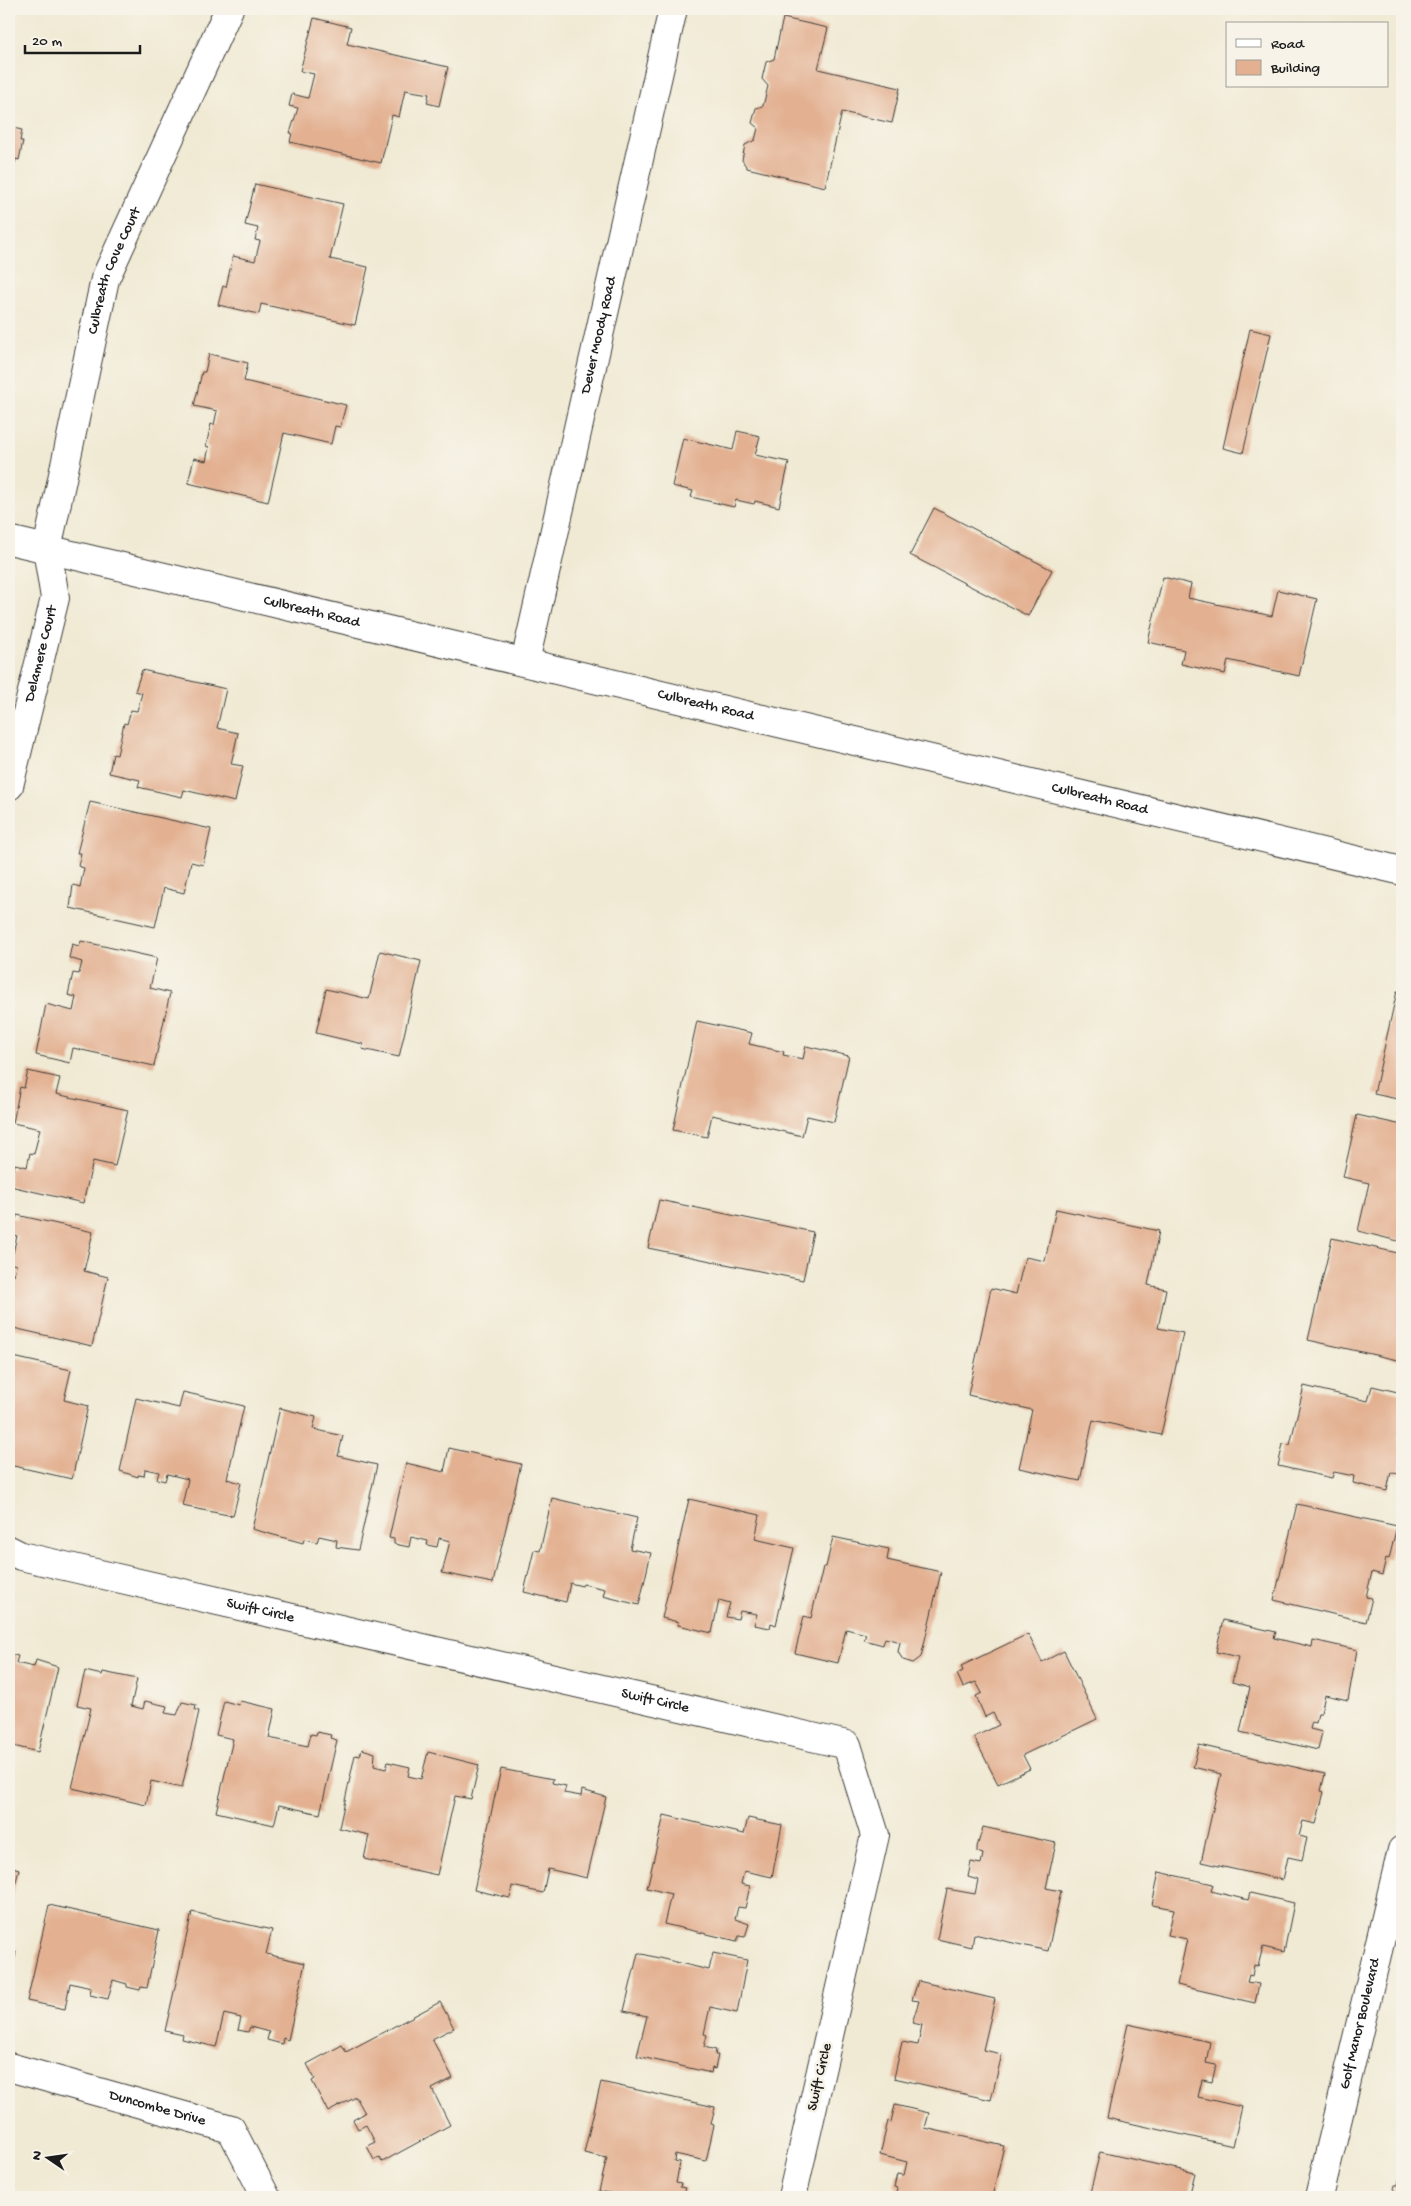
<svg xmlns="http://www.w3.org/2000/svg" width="1411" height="2206" font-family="'Gochi Hand',sans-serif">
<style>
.building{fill:#e3b192}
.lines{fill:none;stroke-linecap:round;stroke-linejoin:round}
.minor-casing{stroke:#3c3b38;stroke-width:30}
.minor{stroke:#fff;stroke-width:28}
.labels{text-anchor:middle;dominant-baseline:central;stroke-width:5;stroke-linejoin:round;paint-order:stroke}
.street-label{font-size:15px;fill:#1c1c1c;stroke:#f7f3e8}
</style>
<rect width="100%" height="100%" fill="#f7f3e8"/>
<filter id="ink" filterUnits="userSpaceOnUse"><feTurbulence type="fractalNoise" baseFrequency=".02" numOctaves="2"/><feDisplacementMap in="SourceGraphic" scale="10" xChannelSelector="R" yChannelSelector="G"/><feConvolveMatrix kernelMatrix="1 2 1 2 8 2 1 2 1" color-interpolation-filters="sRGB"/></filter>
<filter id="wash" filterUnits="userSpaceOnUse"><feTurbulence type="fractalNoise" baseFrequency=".0096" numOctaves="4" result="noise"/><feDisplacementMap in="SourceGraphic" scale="20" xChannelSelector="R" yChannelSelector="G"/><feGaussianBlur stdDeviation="1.12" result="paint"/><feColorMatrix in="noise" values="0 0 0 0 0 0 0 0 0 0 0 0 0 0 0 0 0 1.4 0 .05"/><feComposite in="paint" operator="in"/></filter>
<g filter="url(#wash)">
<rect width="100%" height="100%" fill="#f0ead4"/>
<g id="blocks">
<!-- building -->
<g class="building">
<path d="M314 18 351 27 347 44 448 67 439 106 427 103 429 94 405 90 399 117 392 115 381 163 290 142 292 133H290L298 108 289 106 292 94 308 98 314 74 300 71Z"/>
<path d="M783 18 828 28 818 69 900 88 892 123 842 112 825 187 747 168 742 160 745 145 755 140 758 128 752 123 756 108 763 106 768 86 762 79 766 62 774 59Z"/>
<path d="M9 127 22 130 20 141H23L19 160 16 159 13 169 9 168Z"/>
<path d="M255 184 343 204 330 259 368 267 355 325 261 304 259 314 218 305 223 286 226 287 233 256 255 261 260 241 255 240 258 228 245 225Z"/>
<path d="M1250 329 1271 334 1243 453 1223 448Z"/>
<path d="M209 354 248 363 244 381 346 405 340 427 335 426 331 444 284 433 268 502 188 483 194 458 206 461 209 447 206 446 211 424 214 425 217 411 194 406 202 372H205Z"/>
<path d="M737 431 760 436 755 455 789 462 779 507 755 501 754 504 736 500 734 507 691 497 693 491 672 486 683 438 733 450Z"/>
<path d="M934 508 1052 570 1028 616 910 555Z"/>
<path d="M1163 577 1191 584 1188 598 1272 616 1278 590 1317 599 1299 676 1228 660 1225 674 1181 664 1184 650 1148 642Z"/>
<path d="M142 670 226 689 217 728 238 733 231 764 243 766 235 802 184 790 182 797 138 787 140 780 109 773 113 754 117 755 124 723 127 724 131 710 137 711 142 693 135 691Z"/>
<path d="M90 802 211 829 203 865 191 862 184 893 164 888 155 927 70 908 73 885 80 887 84 868 78 866 81 853H77Z"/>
<path d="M81 941 157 958 150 988 170 993 154 1066 73 1048 70 1063 36 1055 46 1004 73 1011 76 997 68 995 73 973 79 974 82 962 69 958 72 944 79 946Z"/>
<path d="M380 951 421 961 399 1057 362 1049 363 1044 316 1033 326 989 369 999Z"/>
<path d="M1397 991 1402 992V1100L1374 1094Z"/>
<path d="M697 1021 752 1033 749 1044 784 1052 783 1055 803 1059 806 1046 849 1056 834 1122 807 1116 802 1136 712 1115 707 1137 673 1130Z"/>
<path d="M28 1071 60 1078 56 1094 128 1110 115 1166 93 1161 83 1203 10 1186V1169H14L15 1164 27 1167 30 1153 34 1154 40 1129 13 1123 20 1087 24 1088Z"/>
<path d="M1357 1115 1402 1125V1242L1358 1231 1369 1183 1343 1177Z"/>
<path d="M659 1200 813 1232 803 1280 648 1248Z"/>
<path d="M1056 1209 1159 1231 1148 1285 1166 1289 1158 1328 1183 1333 1161 1435 1093 1420 1080 1481 1019 1468 1032 1410 968 1395 991 1288 1016 1294 1025 1257 1045 1261Z"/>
<path d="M17 1215 93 1232 84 1271 108 1277 92 1346 9 1327V1273L14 1275 16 1265 9 1263V1257L10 1252 13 1253 17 1236 9 1234V1226L11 1218 16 1219Z"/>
<path d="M1332 1238 1402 1254V1361L1308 1340Z"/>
<path d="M9 1356 71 1370 64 1400 88 1406 72 1479 9 1465Z"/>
<path d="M1304 1386 1368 1401 1372 1386 1402 1393V1427L1398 1441 1402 1442V1455L1398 1474 1391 1472 1387 1491 1353 1483 1354 1476 1334 1472 1332 1478 1278 1466 1283 1444 1290 1445Z"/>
<path d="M183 1392 244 1406 227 1479 241 1483 233 1516 182 1506 188 1479 167 1474 165 1481 157 1479 159 1472 145 1469 144 1476 138 1475V1477L120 1471 136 1398 179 1408Z"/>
<path d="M280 1408 316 1417 313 1429 343 1436 338 1456 377 1465 358 1550 336 1547 337 1540 319 1536 317 1542 304 1539 303 1543 252 1529Z"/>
<path d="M449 1448 521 1464 493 1583 442 1573 450 1541 439 1538 437 1547 427 1545 428 1541 411 1537 409 1547 394 1544V1539L389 1538 406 1463 444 1472Z"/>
<path d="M552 1498 637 1518 630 1549 651 1553 639 1605 603 1596 605 1589 583 1584 582 1586 570 1583 566 1602 524 1592 534 1550 540 1551Z"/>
<path d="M689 1499 760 1515 755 1539 794 1548 776 1625 771 1623 770 1628 754 1625 757 1614 740 1611 738 1619 726 1617 730 1603 719 1600 712 1633 678 1625V1622L662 1618Z"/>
<path d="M1297 1504 1397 1526 1389 1559 1386 1558 1382 1575 1372 1572 1366 1597 1372 1598 1366 1622 1274 1600Z"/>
<path d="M833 1537 889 1549 887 1560 941 1572 921 1657 913 1663 903 1660 898 1652 900 1642 885 1638 883 1645 864 1640 866 1634 846 1629 838 1663 795 1653 804 1616 811 1618 823 1567H826Z"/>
<path d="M1223 1620 1276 1632 1274 1638 1312 1647 1313 1640 1357 1650 1348 1700 1325 1695 1321 1713H1318L1316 1723 1312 1722 1310 1729 1322 1732 1318 1750 1240 1732 1250 1687 1232 1682 1238 1657 1216 1652Z"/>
<path d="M1028 1634 1042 1662 1064 1651 1097 1719 1023 1755 1030 1769 998 1784 974 1737 999 1725 993 1713 985 1717 976 1696 982 1693 976 1682 963 1687 957 1674 963 1671 961 1666Z"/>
<path d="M9 1654 18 1656 16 1663 34 1667 36 1660 58 1667 38 1752 9 1745Z"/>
<path d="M85 1671 102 1675 103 1672 137 1679 131 1706 143 1709 145 1701 167 1706 165 1713 177 1715 182 1702 196 1705 195 1710 199 1711 182 1788 151 1781 146 1805 72 1788 91 1708 77 1705Z"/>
<path d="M224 1701 239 1705 240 1701 275 1709 269 1738 308 1746 311 1734 316 1735 317 1732 331 1735 330 1738 337 1740 320 1814 279 1805 274 1825 216 1812 233 1739 216 1735Z"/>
<path d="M1199 1745 1325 1774 1321 1791 1324 1792 1316 1824 1303 1821 1299 1836 1307 1838 1302 1860 1288 1857 1283 1880 1201 1862 1221 1774 1193 1767Z"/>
<path d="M362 1749 375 1753 374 1766 386 1769 388 1762 410 1767 408 1776 421 1779 428 1752 479 1765 471 1799 455 1796 437 1875 364 1859 369 1835 339 1828 355 1755 360 1756Z"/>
<path d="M501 1769 553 1779 552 1783 566 1786 564 1793 581 1796 582 1790 606 1797 587 1878 548 1869 543 1893 512 1886 510 1898 474 1890Z"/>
<path d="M664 1815 744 1834 748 1818 782 1825 772 1877 744 1871 741 1884 750 1886 745 1908 738 1907 735 1919 749 1924 745 1937 739 1936 737 1941 664 1924 671 1894 647 1888Z"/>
<path d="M983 1827 1056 1843 1046 1888 1061 1891 1048 1951 974 1934 972 1947 937 1939 947 1889 975 1894 978 1880 968 1877 971 1862 981 1864 983 1854 977 1852V1847Z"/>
<path d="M9 1866 19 1869 10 1908H9Z"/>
<path d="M1159 1872 1213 1884 1211 1891 1248 1900 1250 1893 1294 1903 1284 1952 1263 1947 1258 1966 1254 1965 1252 1976 1249 1975 1247 1982 1259 1984 1255 2003 1177 1985 1187 1939 1168 1935 1174 1909 1152 1905Z"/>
<path d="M49 1905 159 1930 147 1988 141 1987 140 1990 127 1987V1984L113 1980 108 1999 90 1995 91 1988 70 1983 65 2009 27 2001Z"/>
<path d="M192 1912 272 1930 266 1954 305 1963 288 2040 283 2038 282 2044 267 2040 269 2032 250 2027 248 2032 238 2030 241 2018 224 2014 216 2047 182 2039 183 2035 165 2031Z"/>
<path d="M9 1951 16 1952 10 1979H9Z"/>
<path d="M638 1953 709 1970 713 1953 747 1960 737 2013 710 2007 704 2034 707 2035 704 2047 716 2050 715 2055H718L715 2069 712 2068 711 2073 637 2056 647 2016 624 2011Z"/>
<path d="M918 1981 995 1999 983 2050 1002 2054 991 2100 894 2078 902 2042 918 2045 922 2025 912 2023 919 2001 912 2000Z"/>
<path d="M440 2002 454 2028 432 2039 453 2078 432 2089 450 2125 382 2162 379 2158 374 2160 367 2146 375 2142 366 2125 358 2129 353 2120 365 2113 356 2097 328 2112 312 2081 315 2079 307 2064 342 2045 346 2052Z"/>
<path d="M1128 2024 1210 2042 1206 2063 1216 2065 1212 2082 1202 2080 1198 2097 1242 2107 1233 2146 1107 2118Z"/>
<path d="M601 2082 715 2107 711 2124 714 2125 706 2161 675 2154 674 2161 680 2162 676 2183 681 2184 680 2187 686 2188 683 2197H629L599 2191 607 2158 584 2153Z"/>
<path d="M895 2105 929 2113 925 2128 1004 2146 992 2197H895L897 2188 894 2187 897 2174 904 2175 907 2162 880 2155 888 2121 891 2122Z"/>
<path d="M1100 2152 1195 2173 1189 2197H1089Z"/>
<path d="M1401 2172 1402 2197H1392L1395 2185H1398Z"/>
</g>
</g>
</g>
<g filter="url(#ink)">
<use href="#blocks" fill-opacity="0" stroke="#3c3b38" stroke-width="1"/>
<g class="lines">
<defs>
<g id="minor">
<path id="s1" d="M9 540 1402 871"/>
<path id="s2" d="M525 662 673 9"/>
<path id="s3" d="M9 786 55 598 47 549 105 279 229 9"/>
<path id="s4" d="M9 1550 21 1556 847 1745 875 1835 792 2197"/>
<path id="s5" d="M9 2067 231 2129 266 2197"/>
<path id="s6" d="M1319 2197 1402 1850"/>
</g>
</defs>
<!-- minor casing -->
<use href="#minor" class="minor-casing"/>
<!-- minor -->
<use href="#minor" class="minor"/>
</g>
</g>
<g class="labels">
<!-- street labels -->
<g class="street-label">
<text stroke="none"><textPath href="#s3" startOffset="530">Culbreath Cove Court</textPath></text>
<text stroke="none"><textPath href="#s2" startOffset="335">Dever Moody Road</textPath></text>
<text stroke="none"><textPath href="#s1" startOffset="311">Culbreath Road</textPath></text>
<text stroke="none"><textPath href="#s3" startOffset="136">Delamere Court</textPath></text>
<text stroke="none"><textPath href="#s1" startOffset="716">Culbreath Road</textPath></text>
<text stroke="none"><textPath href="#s1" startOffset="1121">Culbreath Road</textPath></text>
<text stroke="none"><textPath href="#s4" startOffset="259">Swift Circle</textPath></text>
<text stroke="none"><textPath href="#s4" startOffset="664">Swift Circle</textPath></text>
<text stroke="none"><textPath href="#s6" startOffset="178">Golf Manor Boulevard</textPath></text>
<text transform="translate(820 2077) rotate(-77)">Swift Circle</text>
<text stroke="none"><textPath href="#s5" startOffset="154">Duncombe Drive</textPath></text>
</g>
</g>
<!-- margin -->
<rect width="1411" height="2206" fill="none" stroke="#f7f3e8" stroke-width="30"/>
<!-- legend -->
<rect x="1226" y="22" width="162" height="65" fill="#f7f3e8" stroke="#9f9d96"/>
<rect x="1236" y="39" width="25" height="8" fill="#ffffff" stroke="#9f9d96"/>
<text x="1271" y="48" font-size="15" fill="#1c1c1c">Road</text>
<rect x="1236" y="60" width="25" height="15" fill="#e3b192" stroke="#9f9d96"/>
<text x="1271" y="72" font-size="15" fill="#1c1c1c">Building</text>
<!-- north arrow -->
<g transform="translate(48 2158) rotate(283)" stroke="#f7f3e8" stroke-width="4" paint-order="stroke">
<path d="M0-4L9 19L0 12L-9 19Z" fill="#1c1c1c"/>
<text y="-8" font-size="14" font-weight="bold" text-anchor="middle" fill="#1c1c1c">N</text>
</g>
<!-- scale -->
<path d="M25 45v8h115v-8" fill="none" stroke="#1c1c1c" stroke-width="2.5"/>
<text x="32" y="45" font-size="15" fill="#1c1c1c" stroke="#f7f3e8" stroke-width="4" paint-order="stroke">20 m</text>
</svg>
